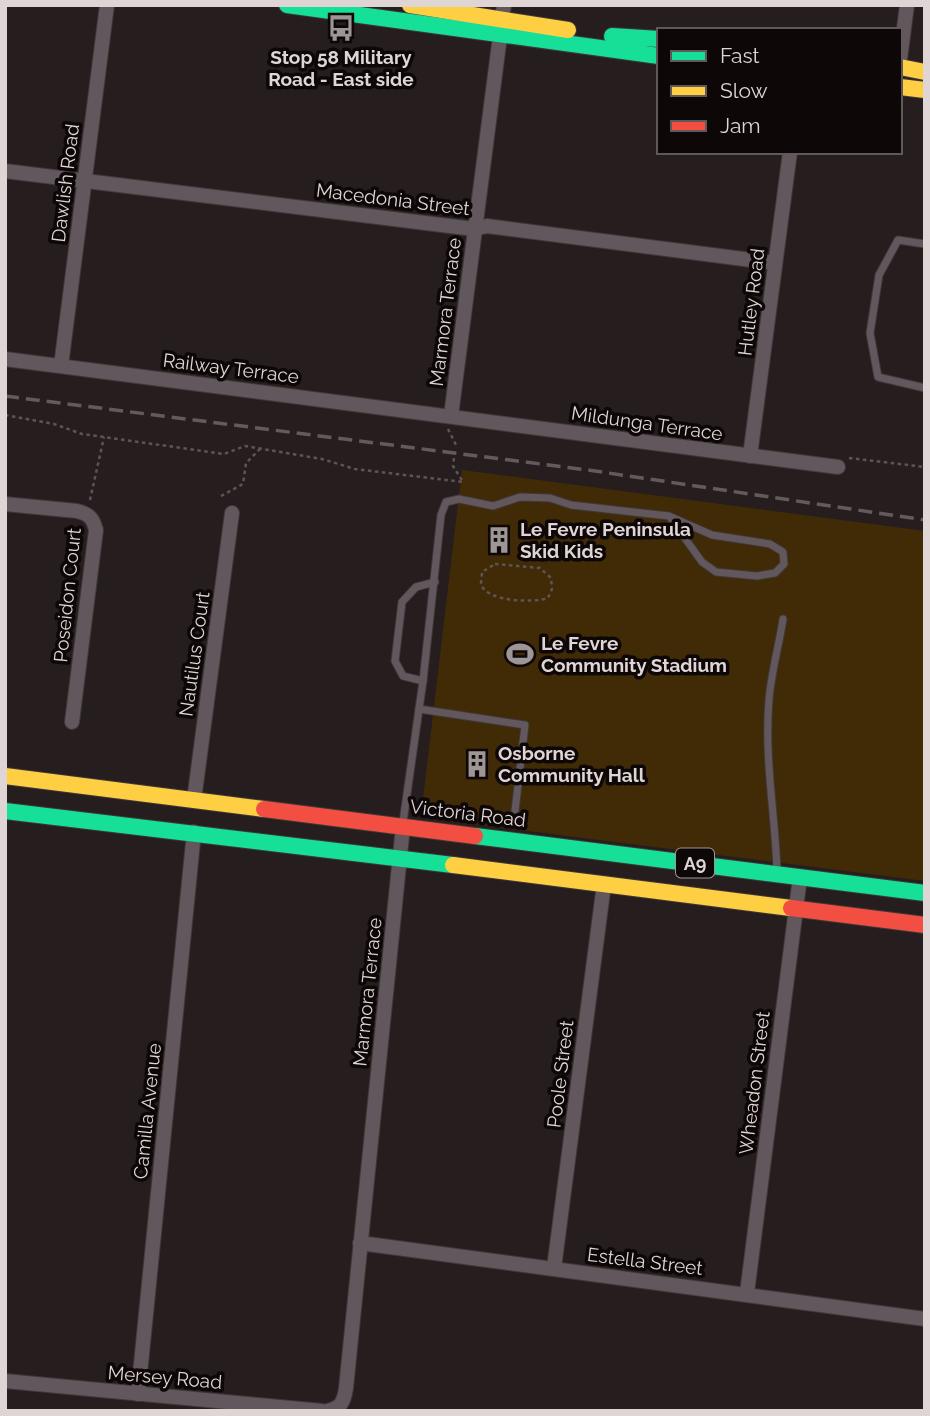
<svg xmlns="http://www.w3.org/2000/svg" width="930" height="1416" font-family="Raleway,sans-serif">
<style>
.green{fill:#412b07}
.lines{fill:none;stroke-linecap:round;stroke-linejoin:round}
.lane-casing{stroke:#3f3838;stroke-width:9}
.street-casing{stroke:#3f3838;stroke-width:16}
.fast-casing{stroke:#3f3838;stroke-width:18}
.slow-casing{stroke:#3f3838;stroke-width:18}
.jam-casing{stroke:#3f3838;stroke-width:18}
.path{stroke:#5d5457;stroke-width:2.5;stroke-dasharray:3.5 3.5;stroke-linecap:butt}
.lane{stroke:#62575c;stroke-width:7}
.street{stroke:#62575c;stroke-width:14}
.fast{stroke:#16e098;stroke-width:16}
.slow{stroke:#ffcf43;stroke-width:16}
.jam{stroke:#f24e42;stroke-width:16}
.rail{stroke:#635a5e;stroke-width:3.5;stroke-dasharray:14 7;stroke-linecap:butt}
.labels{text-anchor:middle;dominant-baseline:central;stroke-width:7;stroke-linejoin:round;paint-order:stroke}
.shield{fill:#0d0707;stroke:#a09797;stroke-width:2}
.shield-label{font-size:18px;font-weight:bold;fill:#dfd5d5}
.poi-label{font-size:19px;font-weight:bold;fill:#dfd5d5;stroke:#0d0707;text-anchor:start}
.street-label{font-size:19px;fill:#dfd5d5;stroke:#0d0707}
</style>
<rect width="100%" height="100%" fill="#261e1e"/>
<!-- green -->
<path class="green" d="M462 470 925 531V881L441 820 422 808Z"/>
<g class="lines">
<defs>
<g id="lane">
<path d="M925 244 898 240 879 275 870 333 878 377 925 388"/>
<path d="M423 681 403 676 395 661 402 602 416 587 435 582"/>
<path d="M419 709 525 725 515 811"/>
<path d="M403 822 423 681 441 515 446 502 459 499 493 506 520 497 550 498 571 505 669 516 712 535 770 544 783 552 784 564 775 573 757 576 716 572 702 562 669 516"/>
<path d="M777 870C775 813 764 757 769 700 771 673 779 646 783 619"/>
</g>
<g id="street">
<path d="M900 59 907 5"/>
<path d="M5 171 474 229 487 226 775 263"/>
<path d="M5 359 838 467"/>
<path d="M61 366 107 5"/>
<path d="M451 416 504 5"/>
<path d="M750 456 790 152"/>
<path d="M5 504 77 511C89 514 93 518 96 530L72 722"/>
<path d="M194 800 232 513"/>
<path d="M360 1243 925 1319"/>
<path d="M554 1268 604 884"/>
<path d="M747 1293 800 877"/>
<path d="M5 1381 322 1411"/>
<path d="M138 1394 194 832"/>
<path d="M327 1411C341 1408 344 1402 346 1388L403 826"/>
</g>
<g id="fast">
<path d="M287 5 659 56"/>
<path d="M612 36 659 39"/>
<path d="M5 811 453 865"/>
<path d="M475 836 925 893"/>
</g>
<g id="slow">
<path d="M410 5 568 30"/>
<path d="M900 67 925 72"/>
<path d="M900 87 925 90"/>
<path d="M5 776 264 809"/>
<path d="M453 865 791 908"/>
</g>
<g id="jam">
<path d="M264 809 475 836"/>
<path d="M791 908 925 925"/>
</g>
</defs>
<!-- lane casing -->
<use href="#lane" class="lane-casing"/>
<!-- street casing -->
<use href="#street" class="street-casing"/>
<!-- fast casing -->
<use href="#fast" class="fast-casing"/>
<!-- slow casing -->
<use href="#slow" class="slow-casing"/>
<!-- jam casing -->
<use href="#jam" class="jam-casing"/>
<!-- path -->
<g class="path">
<path d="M5 415 54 424 82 434 224 454 245 446 322 459 355 469 463 482 453 466 454 458"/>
<path d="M448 429 456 445"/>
<path d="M849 458 925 467"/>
<path d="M221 496 243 484 246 463 261 448"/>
<path d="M90 500 104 437"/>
<path d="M495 564 540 568 551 578 552 589 548 598C534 603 486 602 481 584 481 582 482 574 482 572Z"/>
</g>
<!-- lane -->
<use href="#lane" class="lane"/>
<!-- street -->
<use href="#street" class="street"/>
<!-- fast -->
<use href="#fast" class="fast"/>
<!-- slow -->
<use href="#slow" class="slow"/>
<!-- jam -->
<use href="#jam" class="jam"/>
<!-- rail -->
<path class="rail" d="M5 396 588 470 925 520"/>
</g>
<!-- icons -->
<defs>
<symbol id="bus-bare" viewBox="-9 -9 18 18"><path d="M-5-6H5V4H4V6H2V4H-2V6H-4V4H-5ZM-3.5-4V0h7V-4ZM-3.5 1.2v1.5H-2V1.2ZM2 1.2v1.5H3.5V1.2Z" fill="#9e9595" stroke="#0d0707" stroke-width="2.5" paint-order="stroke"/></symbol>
<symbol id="building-bare" viewBox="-9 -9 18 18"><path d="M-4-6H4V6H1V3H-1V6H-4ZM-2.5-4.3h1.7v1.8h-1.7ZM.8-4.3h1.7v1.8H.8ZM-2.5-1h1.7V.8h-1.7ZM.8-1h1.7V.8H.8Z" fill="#9e9595" stroke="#0d0707" stroke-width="2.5" paint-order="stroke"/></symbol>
<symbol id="stadium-bare" viewBox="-9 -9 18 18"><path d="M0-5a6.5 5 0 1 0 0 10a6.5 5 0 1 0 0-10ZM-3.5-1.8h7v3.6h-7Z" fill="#9e9595" stroke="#0d0707" stroke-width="2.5" paint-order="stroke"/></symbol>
</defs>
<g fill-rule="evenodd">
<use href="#bus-bare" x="322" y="9" width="38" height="38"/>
<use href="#building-bare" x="480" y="521" width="38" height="38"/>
<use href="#stadium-bare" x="501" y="635" width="38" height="38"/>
<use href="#building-bare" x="458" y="745" width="38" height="38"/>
</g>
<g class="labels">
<!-- shield labels -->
<rect class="shield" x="676" y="848.5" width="38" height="29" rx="5"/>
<g class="shield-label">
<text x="695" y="863">A9</text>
</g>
<!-- poi labels -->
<g class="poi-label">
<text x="341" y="57" text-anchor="middle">Stop 58 Military<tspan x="341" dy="22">Road - East side</tspan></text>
<text x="520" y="529">Le Fevre Peninsula<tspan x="520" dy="22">Skid Kids</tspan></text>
<text x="541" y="643">Le Fevre<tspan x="541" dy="22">Community Stadium</tspan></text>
<text x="498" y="753">Osborne<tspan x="498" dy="22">Community Hall</tspan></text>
</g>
<!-- street labels -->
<g class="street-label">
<text transform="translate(65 183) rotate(-83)">Dawlish Road</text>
<text transform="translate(393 199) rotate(7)">Macedonia Street</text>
<text transform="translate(751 302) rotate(-83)">Hutley Road</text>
<text transform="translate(445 312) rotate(-83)">Marmora Terrace</text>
<text transform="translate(231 368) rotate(7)">Railway Terrace</text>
<text transform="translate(647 423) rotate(8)">Mildunga Terrace</text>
<text transform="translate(67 595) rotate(-84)">Poseidon Court</text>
<text transform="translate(194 654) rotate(-82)">Nautilus Court</text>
<text transform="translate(468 813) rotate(7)">Victoria Road</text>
<text transform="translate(367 992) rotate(-84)">Marmora Terrace</text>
<text transform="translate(560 1074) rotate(-83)">Poole Street</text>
<text transform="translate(754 1083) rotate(-83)">Wheadon Street</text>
<text transform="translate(147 1111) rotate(-84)">Camilla Avenue</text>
<text transform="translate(645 1261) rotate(7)">Estella Street</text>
<text transform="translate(165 1377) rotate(5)">Mersey Road</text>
</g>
</g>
<!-- border -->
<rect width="930" height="1416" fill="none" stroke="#dfd5d5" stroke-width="14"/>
<!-- legend -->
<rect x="657" y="28" width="245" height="126" fill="#0d0707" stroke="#615959" stroke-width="2"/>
<rect x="671" y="51" width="35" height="10" fill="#16e098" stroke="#615959" stroke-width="2"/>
<text x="720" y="63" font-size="21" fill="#dfd5d5">Fast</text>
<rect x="671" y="86" width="35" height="10" fill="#ffcf43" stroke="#615959" stroke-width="2"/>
<text x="720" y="98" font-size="21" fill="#dfd5d5">Slow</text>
<rect x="671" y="121" width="35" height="10" fill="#f24e42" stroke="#615959" stroke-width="2"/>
<text x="720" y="133" font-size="21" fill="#dfd5d5">Jam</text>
</svg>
